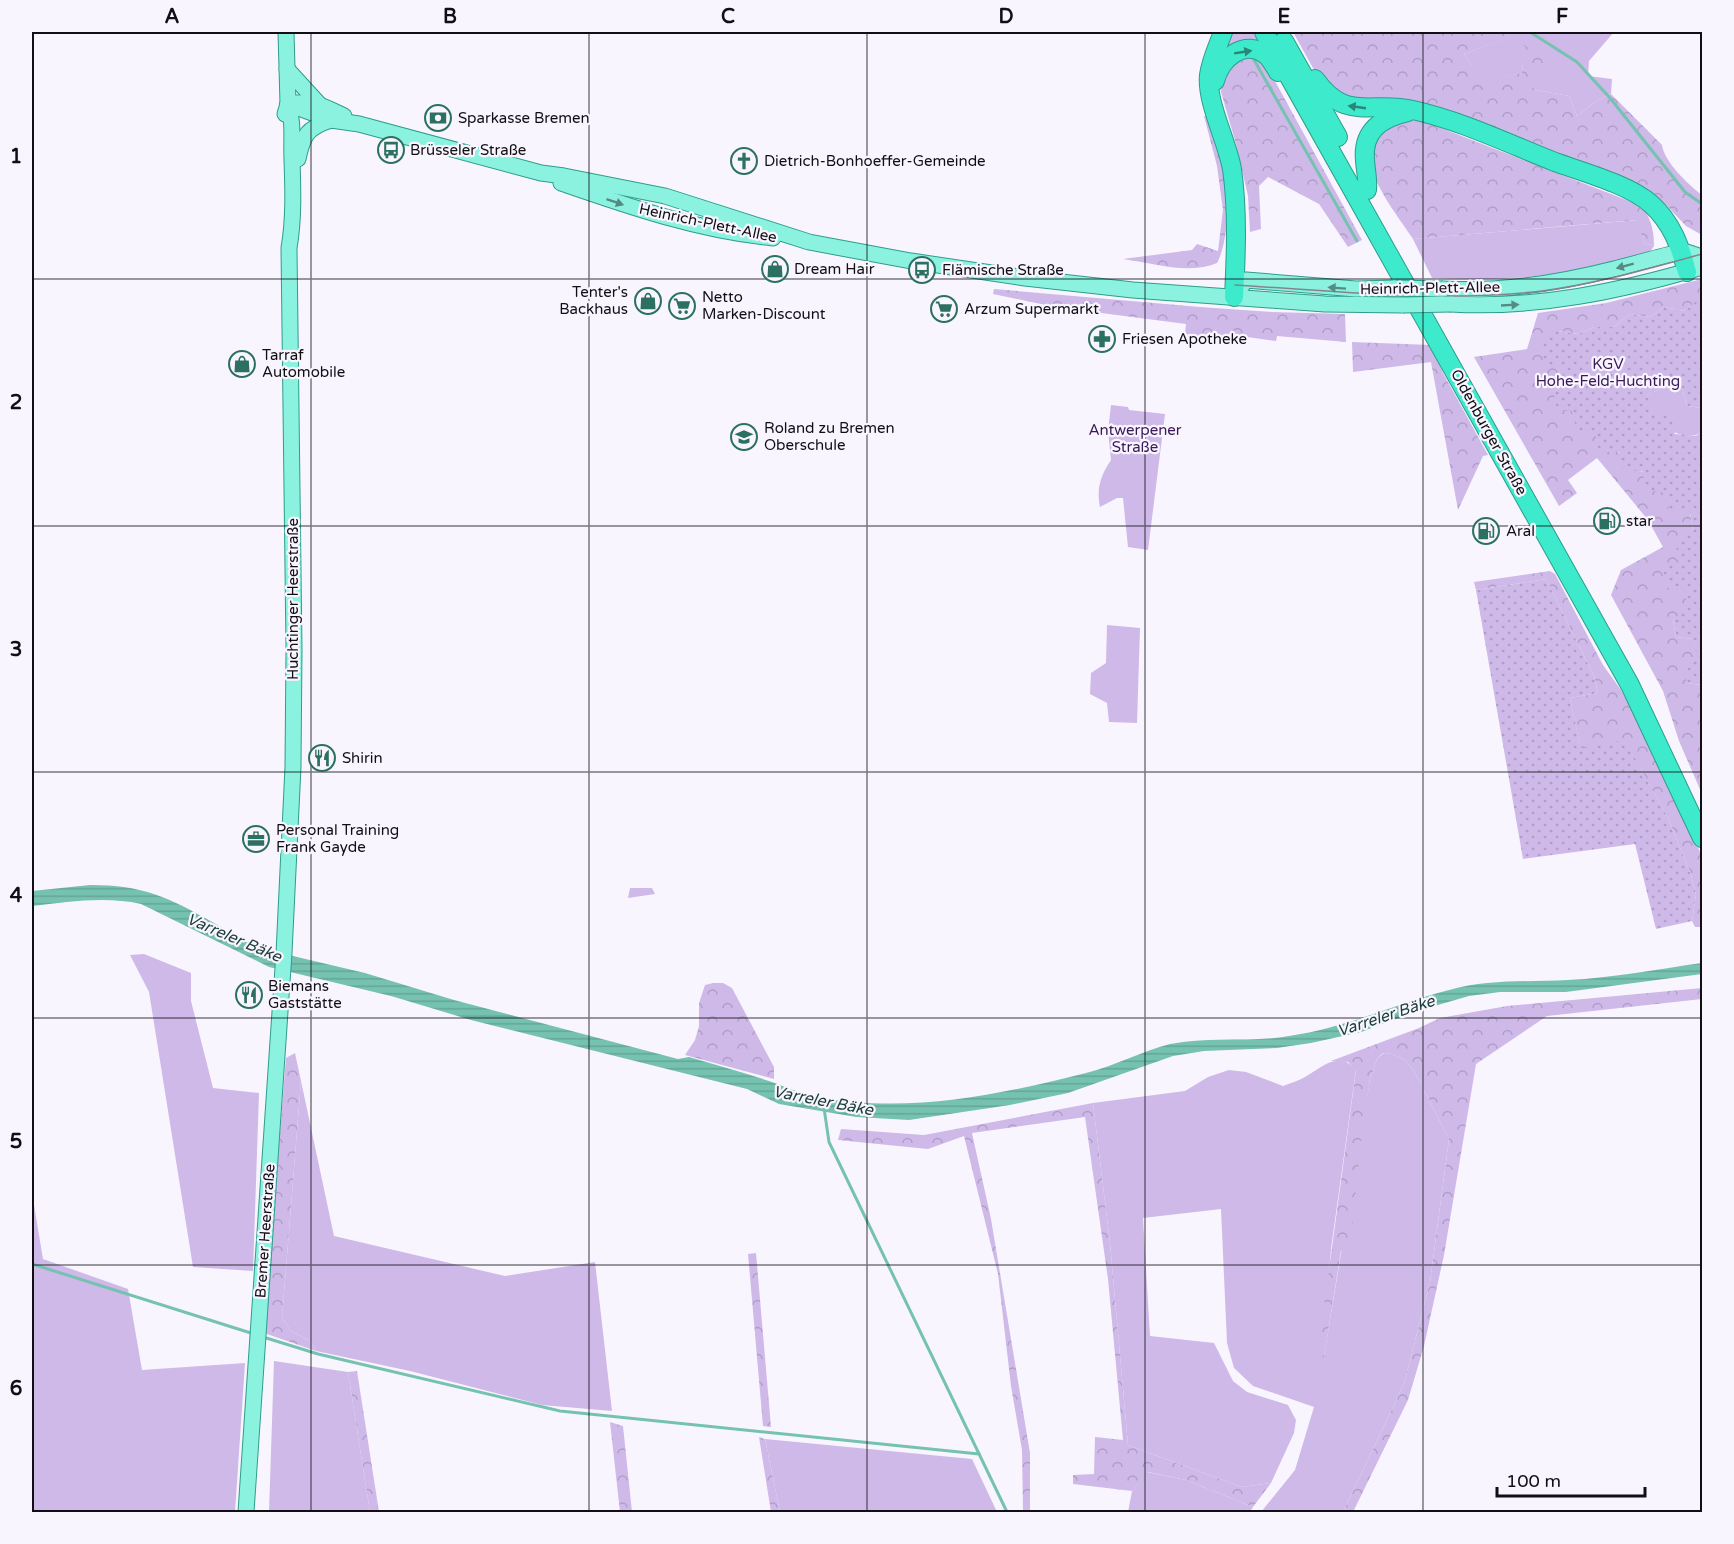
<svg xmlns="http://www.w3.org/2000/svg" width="1734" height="1544" font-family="'Varela Round',sans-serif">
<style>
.green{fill:#ceb9e9}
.forest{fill:url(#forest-crowns)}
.garden{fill:url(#garden-dots)}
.water{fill:url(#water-rules)}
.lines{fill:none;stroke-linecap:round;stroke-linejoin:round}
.stream{stroke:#76c2b0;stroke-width:3}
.major-casing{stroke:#2e9d8b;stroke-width:17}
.highway-casing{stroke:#2e9d8b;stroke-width:20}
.major{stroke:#8bf2e0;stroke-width:15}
.highway{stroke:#3deacb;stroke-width:18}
.tram{stroke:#86838a;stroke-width:1.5}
.major-bridge-casing{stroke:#2e9d8b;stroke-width:17;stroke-linecap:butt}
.major-bridge{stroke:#8bf2e0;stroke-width:15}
.oneway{fill:#298778}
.oneway2{fill:#548c84}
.grid{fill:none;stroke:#110f13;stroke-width:1.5;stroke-opacity:0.55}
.labels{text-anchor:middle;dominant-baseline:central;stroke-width:4.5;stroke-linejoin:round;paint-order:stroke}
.poi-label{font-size:15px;fill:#110f13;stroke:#f9f5ff;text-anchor:start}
.street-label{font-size:15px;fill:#110f13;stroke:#f9f5ff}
.park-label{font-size:15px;fill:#3a1958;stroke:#f9f5ff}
.water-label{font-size:16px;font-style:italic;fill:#1a3e36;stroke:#f9f5ff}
.neatline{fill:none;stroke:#110f13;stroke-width:2}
.grid-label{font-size:20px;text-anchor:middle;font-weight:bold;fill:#110f13}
</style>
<defs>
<pattern id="forest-crowns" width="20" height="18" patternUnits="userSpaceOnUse" patternTransform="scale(1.5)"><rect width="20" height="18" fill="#ceb9e9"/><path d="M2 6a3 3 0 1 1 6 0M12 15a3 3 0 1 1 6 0" fill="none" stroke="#b09ec7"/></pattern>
<pattern id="garden-dots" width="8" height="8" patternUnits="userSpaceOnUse" patternTransform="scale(1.5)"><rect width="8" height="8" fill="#ceb9e9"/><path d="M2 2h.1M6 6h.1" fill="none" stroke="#b09ec7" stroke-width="1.8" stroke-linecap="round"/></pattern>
<pattern id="water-rules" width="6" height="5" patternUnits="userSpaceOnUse" patternTransform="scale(1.5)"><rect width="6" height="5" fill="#76c2b0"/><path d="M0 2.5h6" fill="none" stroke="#65a696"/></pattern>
</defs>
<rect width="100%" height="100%" fill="#f9f5ff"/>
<!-- green -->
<g class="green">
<path d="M1228 32H1258L1268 48 1223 54Z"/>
<path d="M1502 32H1614L1589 61 1588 76 1612 79 1611 94 1595 102 1577 116 1569 96 1536 90 1524 79 1525 45 1522 73 1482 82 1464 54 1511 36Z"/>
<path d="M1638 220 1644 243 1654 246 1650 252C1610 262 1570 273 1528 277 1497 280 1464 279 1432 278L1413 239Z"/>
<path d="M1664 387 1682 388 1687 406 1702 408V432C1686 443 1663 428 1653 414 1649 409 1648 401 1647 395Z"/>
<path d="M1111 405 1128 407 1129 410 1165 414 1148 550 1128 547 1123 498H1117L1100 507C1096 488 1101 475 1111 460L1108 431Z"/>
<path d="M1107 625 1140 628 1137 723 1109 722 1107 703 1090 694 1091 673 1106 663Z"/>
<path d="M630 888H652L655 894 628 898Z"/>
<path d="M144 954 191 973V1001L213 1088 259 1093 253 1271 193 1267 149 992 130 955Z"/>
<path d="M1384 1053 1392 1054 1405 1060 1414 1071 1449 1139 1430 1282 1404 1384 1343 1512H1261L1295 1470 1314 1407 1253 1386 1234 1368 1227 1343 1221 1209 1143 1218 1150 1336 1214 1343 1233 1381 1247 1392 1288 1405 1296 1420 1294 1433 1271 1483 1242 1487 1128 1445 1110 1243 1093 1103 1185 1091 1208 1077 1229 1070 1246 1072 1283 1086C1290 1083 1298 1081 1305 1077 1323 1067 1337 1051 1356 1069L1331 1249 1322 1358 1324 1356 1370 1079 1377 1059Z"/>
<path d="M301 1081 334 1236 505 1276 595 1262 612 1411 542 1405 410 1371 316 1351 310 1341 291 1331 282 1318Z"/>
<path d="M32 1193 43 1259 128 1289 142 1370 245 1363 235 1512H32Z"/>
<path d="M274 1361 348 1372 370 1512H269Z"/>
<path d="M765 1439 972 1459 997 1512H780Z"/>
<path d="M1147 1472 1186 1480 1253 1507 1250 1512H1128L1132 1491Z"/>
</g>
<!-- forest -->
<g class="forest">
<path d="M1293 32H1502L1512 36 1464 54 1482 81 1522 73 1524 45 1548 60 1551 66 1525 79 1536 90 1569 96 1577 116 1595 102 1611 94 1662 145C1664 162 1689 185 1702 195V235L1686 226 1666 205 1646 189 1621 179 1420 102 1400 100 1363 102 1329 89 1313 68Z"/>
<path d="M1250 56 1264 61 1362 240 1348 247 1319 204 1268 177 1259 186 1261 229 1250 232 1248 196 1236 144 1221 92 1222 76 1233 60Z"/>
<path d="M1204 116H1209C1216 134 1226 170 1228 189 1230 207 1226 247 1217 263 1189 275 1152 263 1123 259L1192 250 1197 244 1218 251 1223 210 1217 166Z"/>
<path d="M1407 120 1423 121 1642 206C1651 219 1654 230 1654 246L1644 243 1637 220 1413 239C1399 217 1367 179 1371 153 1373 145 1377 137 1379 130Z"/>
<path d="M1702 279V298L1684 311 1664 307 1650 317 1630 314 1613 327H1594L1579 334 1558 331 1566 384 1553 391 1595 433 1690 512 1693 531 1679 560 1689 609 1673 620 1676 637 1694 639 1698 658 1687 683 1702 685V794L1679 741 1663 691 1611 595 1621 570 1663 547 1648 520 1597 458 1568 480 1577 493 1559 506 1474 357 1527 349 1538 313 1606 303Z"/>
<path d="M994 289 1200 307 1272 312 1345 314 1346 342 1277 336 1276 341 1226 334 1225 341 1185 334 1186 324 1055 307 993 294Z"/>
<path d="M1352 342 1431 345 1443 373 1488 455 1483 456 1458 510 1431 362 1353 372Z"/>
<path d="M1550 571 1555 574 1603 665 1621 690 1648 738 1679 802 1702 857V927H1695L1692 921 1696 894 1691 875 1668 818 1625 741 1581 750 1570 698 1598 693 1594 676 1546 579 1476 590 1474 582Z"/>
<path d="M713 983H723L732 988 774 1067V1079L685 1055 695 1040 699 1026V1003L705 985Z"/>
<path d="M1702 988V999L1547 1016 1476 1064 1444 1255 1424 1346 1408 1400 1353 1512H1343L1404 1384 1430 1282 1449 1139 1414 1071 1405 1060 1392 1054 1383 1053 1377 1059 1370 1079 1362 1134 1351 1239 1341 1251 1324 1357 1322 1358 1318 1351 1356 1070 1348 1062 1331 1061 1419 1028 1440 1018 1507 1006Z"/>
<path d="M295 1053 301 1081 282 1318 291 1331 310 1341 316 1351 264 1333 286 1058Z"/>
<path d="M1093 1103 1110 1243 1128 1445 1242 1487 1271 1483 1253 1507 1186 1480 1148 1472 1132 1491 1073 1484V1475L1094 1474 1095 1437 1123 1440 1108 1279 1085 1117 972 1133 991 1219 1030 1453V1512H1023L1022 1450 1011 1386 998 1274 964 1136 928 1149 838 1140 841 1129 924 1135Z"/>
<path d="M756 1253 771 1427 763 1426 748 1254Z"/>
<path d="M357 1371 379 1512H370L348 1372Z"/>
<path d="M610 1422 623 1426 632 1512H620Z"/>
<path d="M759 1437 765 1439 780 1512H771Z"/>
</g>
<!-- garden -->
<g class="garden">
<path d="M1702 297V408L1687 406 1682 388 1664 387 1647 395 1652 413 1671 416 1675 434 1696 436 1702 432V685L1687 683 1683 667 1697 658 1694 639 1676 637 1673 620 1688 608 1684 590 1668 588 1663 570 1679 560 1675 541 1693 531 1690 512 1669 510 1665 493 1647 490 1642 471 1623 470 1619 452H1599L1595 433 1577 432 1572 411 1557 409 1553 391 1565 384 1561 364 1545 365 1539 341 1558 331 1579 334 1594 327H1613L1630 314 1650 317 1664 307 1684 311Z"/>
<path d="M1546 579 1594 676 1598 693 1570 698 1581 749 1625 740 1668 818 1691 875 1696 894 1692 921 1656 929 1635 844 1523 859 1476 590Z"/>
</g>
<!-- water -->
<path class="water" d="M90 885C143 885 168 897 214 923 230 932 245 943 263 949L365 973 454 1000 678 1059 689 1057C716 1065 743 1072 769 1081 784 1086 798 1093 814 1096 904 1115 998 1095 1086 1073 1115 1066 1142 1051 1170 1044 1210 1036 1250 1043 1289 1036 1345 1028 1395 1004 1449 990 1489 979 1528 982 1568 980 1613 978 1658 969 1702 963V974L1566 992H1500L1469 996 1417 1011 1361 1032 1311 1043 1277 1048 1204 1051 1173 1056 1068 1093 1010 1105 909 1120 856 1117 779 1104 747 1089 471 1020 391 996 269 967 141 904C105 896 68 902 32 906V891Z"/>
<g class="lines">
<!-- stream -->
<g class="stream">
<path d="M1530 32 1577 62 1610 98 1685 192 1702 204"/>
<path d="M1253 58 1357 241"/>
<path d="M824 1108 829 1142 1007 1512"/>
<path d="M32 1264 254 1334"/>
<path d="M263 1337 318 1354 560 1411 979 1454"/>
</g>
<defs>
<g id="major">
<path d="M287 69 319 104"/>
<path d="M288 104 331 120 359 124 541 173 564 176 665 196 809 242 911 261 1025 278 1133 290 1325 304 1403 305"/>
<path d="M288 104C314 100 321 105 344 116"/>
<path d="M285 114 288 104 286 32"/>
<path d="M298 159C303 135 307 128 331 120"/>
<path d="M561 183C630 207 700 231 773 238"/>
<path d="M1443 289C1500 292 1559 283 1614 269 1636 264 1659 256 1681 252H1687L1702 257"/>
<path d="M1234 297 1246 280 1356 289 1395 288"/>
<path d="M1451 304C1537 309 1621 291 1702 267"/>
<path d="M246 1512 284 953 293 767 294 650 289 248C294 219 293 189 292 160 291 140 294 122 288 104"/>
</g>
<g id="highway">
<path d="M1223 32C1218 46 1211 60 1209 75 1206 101 1227 141 1232 169 1238 211 1236 255 1234 297"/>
<path d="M1264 32 1630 685 1702 838"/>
<path d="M1284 41 1338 137"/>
<path d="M1315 79C1346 123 1371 100 1413 110 1462 121 1509 144 1555 162 1583 172 1630 185 1651 204 1672 223 1680 246 1687 272"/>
<path d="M1215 81C1220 59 1245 37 1267 56 1271 60 1275 67 1278 72"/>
<path d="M1367 190C1368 180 1366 172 1365 161 1362 131 1381 118 1408 112"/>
</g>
</defs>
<!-- major casing -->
<use href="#major" class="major-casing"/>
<!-- highway casing -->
<use href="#highway" class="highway-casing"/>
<!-- major -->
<use href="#major" class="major"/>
<!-- highway -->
<use href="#highway" class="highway"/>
<!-- tram -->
<path class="tram" d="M1235 285C1337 291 1440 303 1542 291 1596 284 1650 268 1702 254"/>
<defs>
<g id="major-bridge">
<path d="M1395 288 1443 289"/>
<path d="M1403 305 1451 304"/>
</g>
</defs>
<!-- major-bridge casing -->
<use href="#major-bridge" class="major-bridge-casing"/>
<!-- major-bridge -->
<use href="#major-bridge" class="major-bridge"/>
</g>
<!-- one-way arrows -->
<defs><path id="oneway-solid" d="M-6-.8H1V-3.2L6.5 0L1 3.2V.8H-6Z" transform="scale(1.5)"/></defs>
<g class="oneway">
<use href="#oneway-solid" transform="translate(1243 52) rotate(-9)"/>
<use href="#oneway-solid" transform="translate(1357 107) rotate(-172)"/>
</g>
<g class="oneway2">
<use href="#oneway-solid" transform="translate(615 202) rotate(19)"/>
<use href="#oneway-solid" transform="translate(1625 266) rotate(165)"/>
<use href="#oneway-solid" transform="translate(1337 288) rotate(-176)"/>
<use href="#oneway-solid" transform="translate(1510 305) rotate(-3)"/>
</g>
<!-- grid -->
<path class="grid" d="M311 32V1512M589 32V1512M867 32V1512M1145 32V1512M1423 32V1512M32 279H1702M32 526H1702M32 772H1702M32 1018H1702M32 1265H1702"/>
<!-- icons -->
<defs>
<symbol id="bank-ring" viewBox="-11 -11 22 22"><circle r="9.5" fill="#f9f5ff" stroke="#2c7062" stroke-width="1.5"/><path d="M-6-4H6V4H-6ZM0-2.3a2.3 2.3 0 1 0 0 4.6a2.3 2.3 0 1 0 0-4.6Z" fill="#2c7062"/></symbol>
<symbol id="bus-ring" viewBox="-11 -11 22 22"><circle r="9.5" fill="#f9f5ff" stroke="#2c7062" stroke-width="1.5"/><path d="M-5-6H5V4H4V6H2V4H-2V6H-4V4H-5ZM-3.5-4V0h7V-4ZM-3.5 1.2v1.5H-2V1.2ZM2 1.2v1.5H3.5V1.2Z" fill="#2c7062"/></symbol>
<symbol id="church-ring" viewBox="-11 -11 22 22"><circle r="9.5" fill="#f9f5ff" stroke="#2c7062" stroke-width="1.5"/><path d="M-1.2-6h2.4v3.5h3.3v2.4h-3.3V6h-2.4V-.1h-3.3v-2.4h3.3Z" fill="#2c7062"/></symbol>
<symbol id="shop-ring" viewBox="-11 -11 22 22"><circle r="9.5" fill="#f9f5ff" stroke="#2c7062" stroke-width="1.5"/><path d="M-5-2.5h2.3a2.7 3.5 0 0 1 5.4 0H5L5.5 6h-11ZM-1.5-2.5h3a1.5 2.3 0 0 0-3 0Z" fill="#2c7062"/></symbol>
<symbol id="supermarket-ring" viewBox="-11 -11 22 22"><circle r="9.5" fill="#f9f5ff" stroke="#2c7062" stroke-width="1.5"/><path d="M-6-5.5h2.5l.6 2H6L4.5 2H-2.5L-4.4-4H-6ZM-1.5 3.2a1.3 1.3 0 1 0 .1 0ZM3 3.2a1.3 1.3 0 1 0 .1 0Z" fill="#2c7062"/></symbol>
<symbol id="pharmacy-ring" viewBox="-11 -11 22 22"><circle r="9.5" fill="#f9f5ff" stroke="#2c7062" stroke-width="1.5"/><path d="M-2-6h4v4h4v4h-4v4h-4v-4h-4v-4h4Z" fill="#2c7062"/></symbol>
<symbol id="school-ring" viewBox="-11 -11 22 22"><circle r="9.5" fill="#f9f5ff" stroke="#2c7062" stroke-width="1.5"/><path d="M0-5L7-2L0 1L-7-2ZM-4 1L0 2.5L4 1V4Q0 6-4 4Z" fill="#2c7062"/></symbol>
<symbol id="fuel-ring" viewBox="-11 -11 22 22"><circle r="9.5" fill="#f9f5ff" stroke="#2c7062" stroke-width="1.5"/><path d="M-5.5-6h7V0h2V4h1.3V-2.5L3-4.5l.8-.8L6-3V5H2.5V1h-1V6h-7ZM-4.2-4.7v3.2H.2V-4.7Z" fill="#2c7062"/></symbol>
<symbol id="restaurant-ring" viewBox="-11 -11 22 22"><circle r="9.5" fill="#f9f5ff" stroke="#2c7062" stroke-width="1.5"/><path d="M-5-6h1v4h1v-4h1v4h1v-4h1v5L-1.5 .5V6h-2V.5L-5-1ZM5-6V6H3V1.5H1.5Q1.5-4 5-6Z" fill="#2c7062"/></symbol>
<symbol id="office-ring" viewBox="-11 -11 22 22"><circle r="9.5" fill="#f9f5ff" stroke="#2c7062" stroke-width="1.5"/><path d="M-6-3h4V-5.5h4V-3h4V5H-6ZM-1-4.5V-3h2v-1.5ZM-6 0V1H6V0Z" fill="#2c7062"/></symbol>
</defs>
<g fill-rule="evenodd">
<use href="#bank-ring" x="423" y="103" width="30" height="30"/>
<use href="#bus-ring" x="376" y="135" width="30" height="30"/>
<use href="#church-ring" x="729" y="146" width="30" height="30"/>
<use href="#shop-ring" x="760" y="254" width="30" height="30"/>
<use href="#bus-ring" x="907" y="255" width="30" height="30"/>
<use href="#shop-ring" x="633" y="286" width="30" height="30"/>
<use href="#supermarket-ring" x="667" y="291" width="30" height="30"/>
<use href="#supermarket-ring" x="929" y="294" width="30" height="30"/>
<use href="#pharmacy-ring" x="1087" y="324" width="30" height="30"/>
<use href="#shop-ring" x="227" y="349" width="30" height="30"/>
<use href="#school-ring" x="729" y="422" width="30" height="30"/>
<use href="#fuel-ring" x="1592" y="506" width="30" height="30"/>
<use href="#fuel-ring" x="1471" y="516" width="30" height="30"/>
<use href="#restaurant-ring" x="307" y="743" width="30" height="30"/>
<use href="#office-ring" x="241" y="824" width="30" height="30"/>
<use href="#restaurant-ring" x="234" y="980" width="30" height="30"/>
</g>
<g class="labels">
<!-- poi labels -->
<g class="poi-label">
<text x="458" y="118">Sparkasse Bremen</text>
<text x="410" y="150">Brüsseler Straße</text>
<text x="764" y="161">Dietrich-Bonhoeffer-Gemeinde</text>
<text x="794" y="269">Dream Hair</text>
<text x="942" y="270">Flämische Straße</text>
<text x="628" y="292" text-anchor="end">Tenter's<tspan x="628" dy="17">Backhaus</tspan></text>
<text x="702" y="297">Netto<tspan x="702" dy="17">Marken-Discount</tspan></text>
<text x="964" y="309">Arzum Supermarkt</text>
<text x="1122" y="339">Friesen Apotheke</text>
<text x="262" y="355">Tarraf<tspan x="262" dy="17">Automobile</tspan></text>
<text x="764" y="428">Roland zu Bremen<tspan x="764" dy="17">Oberschule</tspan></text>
<text x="1626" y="521">star</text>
<text x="1506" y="531">Aral</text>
<text x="342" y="758">Shirin</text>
<text x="276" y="830">Personal Training<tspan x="276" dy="17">Frank Gayde</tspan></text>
<text x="268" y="986">Biemans<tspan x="268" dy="17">Gaststätte</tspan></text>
</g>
<!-- street labels -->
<g class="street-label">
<text transform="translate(708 223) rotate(12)">Heinrich-Plett-Allee</text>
<text transform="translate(1430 288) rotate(-1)">Heinrich-Plett-Allee</text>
<text transform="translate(1489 432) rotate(61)">Oldenburger Straße</text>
<text transform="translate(293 599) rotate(-90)">Huchtinger Heerstraße</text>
<text transform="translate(265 1231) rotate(-86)">Bremer Heerstraße</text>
</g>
<!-- park labels -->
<g class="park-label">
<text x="1608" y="364">KGV<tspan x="1608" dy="17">Hohe-Feld-Huchting</tspan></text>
<text x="1135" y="430">Antwerpener<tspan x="1135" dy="17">Straße</tspan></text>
</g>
<!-- water labels -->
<g class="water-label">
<text transform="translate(234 938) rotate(23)">Varreler Bäke</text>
<text transform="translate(1386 1016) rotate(-18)">Varreler Bäke</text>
<text transform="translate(823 1101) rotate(11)">Varreler Bäke</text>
</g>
</g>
<!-- border -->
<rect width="1734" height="1544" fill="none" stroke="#f9f5ff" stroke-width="66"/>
<!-- scale -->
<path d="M1497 1487v9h148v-9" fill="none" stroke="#110f13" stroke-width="3"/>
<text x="1506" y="1487" font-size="18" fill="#110f13" stroke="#f9f5ff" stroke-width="4.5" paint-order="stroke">100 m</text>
<rect x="33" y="33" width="1668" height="1478" class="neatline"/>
<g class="grid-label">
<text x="172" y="23">A</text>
<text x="450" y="23">B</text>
<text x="728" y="23">C</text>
<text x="1006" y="23">D</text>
<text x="1284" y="23">E</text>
<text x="1562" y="23">F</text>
<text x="16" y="163">1</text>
<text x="16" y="409">2</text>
<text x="16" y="656">3</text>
<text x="16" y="902">4</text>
<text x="16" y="1148">5</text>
<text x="16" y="1395">6</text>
</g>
</svg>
